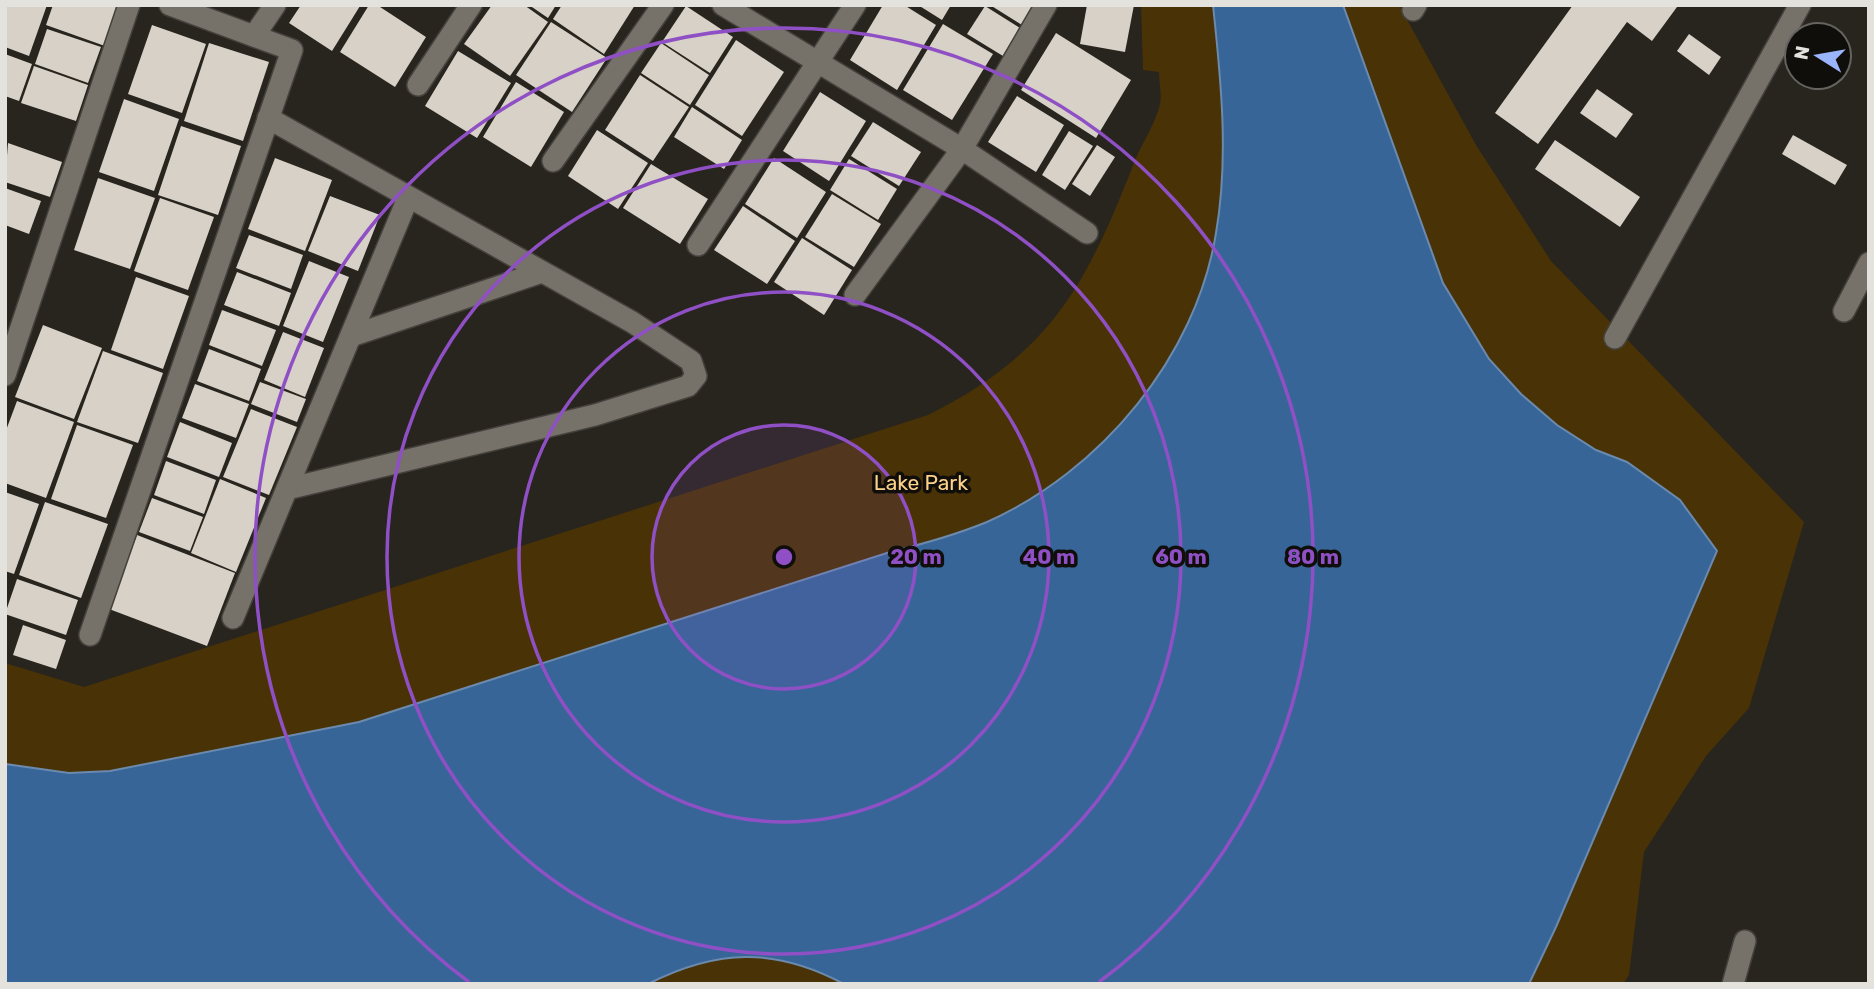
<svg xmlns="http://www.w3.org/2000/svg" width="1874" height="989" font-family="Rubik,sans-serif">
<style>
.green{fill:#493306}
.water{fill:#376598;stroke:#6b8aad;stroke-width:2}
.building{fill:#d7d1c8}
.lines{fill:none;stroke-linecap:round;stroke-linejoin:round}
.minor-casing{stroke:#44403b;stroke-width:24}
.minor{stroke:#767169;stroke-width:21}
.ring{fill:none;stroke:#9050c5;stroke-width:3.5}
.labels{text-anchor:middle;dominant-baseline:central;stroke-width:7;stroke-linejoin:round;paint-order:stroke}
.park-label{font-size:21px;fill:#fcd189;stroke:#100e0b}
.centre{fill:#9050c5;stroke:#100e0b;stroke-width:3.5}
.ring-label{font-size:21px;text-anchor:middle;font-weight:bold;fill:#9050c5;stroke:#100e0b;stroke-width:7;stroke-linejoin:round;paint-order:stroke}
</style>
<rect width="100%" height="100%" fill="#28241e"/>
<!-- green -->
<g class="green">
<path d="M1141 5H1213C1222 80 1229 158 1216 233 1196 357 1101 471 987 522 955 535 923 544 890 552L359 722 110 771 69 773 5 764V663L84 687 928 415C1048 355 1085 288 1132 168 1139 147 1155 126 1160 104 1162 95 1159 82 1159 72L1143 70Z"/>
<path d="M1343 5H1399L1476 145 1551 261 1804 522 1749 708 1706 756 1644 852 1629 975 1623 984H1529L1556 927 1717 551 1680 500 1627 462 1596 450 1557 425 1521 394 1489 359 1443 283Z"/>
<path d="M748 955C783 959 812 967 844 984H648C681 967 711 959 748 955Z"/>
</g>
<!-- water -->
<path class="water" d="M1213 5H1343L1443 283 1489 359 1521 394 1557 425 1596 450 1627 462 1680 500 1717 551 1556 927 1529 984H844C775 947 717 949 648 984H5V764L69 773 110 771 359 722 890 552C923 544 955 535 987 522 1101 471 1196 357 1216 233 1229 158 1221 80 1213 5Z"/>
<!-- building -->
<g class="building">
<path d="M5 5H47L29 56 5 47Z"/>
<path d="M53 5H119L105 46 46 25Z"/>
<path d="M301 5H359L360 6 332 51 289 23Z"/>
<path d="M369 5H377L426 37 395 87 340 52Z"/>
<path d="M492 5H524L548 22 510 76 464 44Z"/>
<path d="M529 5H556L548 18Z"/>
<path d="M562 5H635L604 54 553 19Z"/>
<path d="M883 5H904L936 25 897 90 850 60Z"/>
<path d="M918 5H951L942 20Z"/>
<path d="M990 5H1034L1022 25Z"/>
<path d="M1087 5H1134L1125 52 1080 44Z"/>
<path d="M1573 5 1677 7 1652 41 1627 22 1538 144 1495 113Z"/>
<path d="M686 6 733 37 710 73 662 42Z"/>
<path d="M985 6 1020 28 1003 56 967 34Z"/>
<path d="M551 22 607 58 572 112 516 75Z"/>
<path d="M943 24 993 54 952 120 903 90Z"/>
<path d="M152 25 206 44 182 113 128 94Z"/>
<path d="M47 29 101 47 88 83 35 64Z"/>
<path d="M1056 33 1131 80 1096 138 1021 90Z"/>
<path d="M1689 34 1721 57 1709 75 1677 51Z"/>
<path d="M736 40 784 72 742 136 695 105Z"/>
<path d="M209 43 269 62 243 141 184 121Z"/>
<path d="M661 43 709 75 690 105 641 73Z"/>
<path d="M458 51 511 83 477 138 425 106Z"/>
<path d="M5 54 32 64 19 101 5 96Z"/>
<path d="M34 66 88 85 76 121 21 103Z"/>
<path d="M640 75 689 107 653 161 605 130Z"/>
<path d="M516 82 564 112 531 167 483 137Z"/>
<path d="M1597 89 1633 114 1616 138 1580 113Z"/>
<path d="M820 92 866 121 829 181 783 151Z"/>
<path d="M1017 96 1064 125 1036 172 988 142Z"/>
<path d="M124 99 179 119 154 191 99 172Z"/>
<path d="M692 107 742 140 724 169 674 137Z"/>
<path d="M873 122 921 152 899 186 851 156Z"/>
<path d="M181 126 241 146 218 215 158 195Z"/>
<path d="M597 130 648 163 618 209 568 176Z"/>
<path d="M1069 131 1093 146 1065 190 1042 175Z"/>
<path d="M1793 135 1847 165 1835 185 1782 154Z"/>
<path d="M1555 140 1640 197 1620 227 1535 169Z"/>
<path d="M8 143 62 162 50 197 5 182Z"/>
<path d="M1097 145 1115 157 1090 196 1072 184Z"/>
<path d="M275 158 332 180 305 251 248 229Z"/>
<path d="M774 158 826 192 797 238 745 204Z"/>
<path d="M849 159 897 189 878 220 830 190Z"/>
<path d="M651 164 708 199 680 244 623 208Z"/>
<path d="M98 178 155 198 130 269 74 250Z"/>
<path d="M5 188 41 201 29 234 5 225Z"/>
<path d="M832 194 881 224 854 267 805 237Z"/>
<path d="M330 196 380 215 358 271 308 251Z"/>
<path d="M160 198 214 217 188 290 134 271Z"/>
<path d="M743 206 795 241 767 284 714 250Z"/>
<path d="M249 235 303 255 291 289 236 268Z"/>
<path d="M802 238 852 270 824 315 774 282Z"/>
<path d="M309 261 349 277 323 342 283 326Z"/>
<path d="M237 272 291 293 279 326 224 305Z"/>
<path d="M136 277 189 296 163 369 111 350Z"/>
<path d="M222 310 276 330 262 366 209 345Z"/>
<path d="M43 325 102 348 74 419 15 397Z"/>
<path d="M283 332 324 348 305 397 264 380Z"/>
<path d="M209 349 261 369 249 401 197 381Z"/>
<path d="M103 351 163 373 138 443 77 422Z"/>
<path d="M260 382 306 399 297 422 251 404Z"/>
<path d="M195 384 249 404 236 438 182 418Z"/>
<path d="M17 401 74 422 46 498 5 483V433Z"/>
<path d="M251 409 297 427 269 495 223 477Z"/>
<path d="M180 422 232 443 219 477 167 457Z"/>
<path d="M77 425 133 445 106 518 51 499Z"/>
<path d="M166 461 216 480 204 514 154 495Z"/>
<path d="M220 479 266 498 236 572 191 553Z"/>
<path d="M5 492 39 504 14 574 5 571Z"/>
<path d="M152 498 203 517 190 551 139 532Z"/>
<path d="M45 502 108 524 81 598 19 575Z"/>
<path d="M137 535 235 573 207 646 109 609Z"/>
<path d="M17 579 78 600 66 635 5 614Z"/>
<path d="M23 625 66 640 56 669 13 655Z"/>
</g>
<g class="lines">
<defs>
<g id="minor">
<path d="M723 5 962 149 1087 233"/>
<path d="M1413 10 1416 5"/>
<path d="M254 36 275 5"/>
<path d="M418 85 471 5"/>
<path d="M268 118 632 322 691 361 696 376 688 386 595 415 287 489"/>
<path d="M553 161 663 5"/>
<path d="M698 245 855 5"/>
<path d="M855 295 962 149 1046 5"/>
<path d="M1844 311 1869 263"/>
<path d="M351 336 542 272"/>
<path d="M1615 338 1800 5"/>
<path d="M5 375 129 5"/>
<path d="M233 618 408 198"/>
<path d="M90 635 292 50 170 5"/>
<path d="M1733 984 1745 941"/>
</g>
</defs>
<!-- minor casing -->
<use href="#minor" class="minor-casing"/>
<!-- minor -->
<use href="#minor" class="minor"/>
</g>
<!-- distance rings -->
<circle cx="784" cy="557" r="132" fill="#9050c5" fill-opacity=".12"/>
<g class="ring">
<circle cx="784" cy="557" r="132"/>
<circle cx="784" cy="557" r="265"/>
<circle cx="784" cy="557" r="397"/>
<path d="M469 982A529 529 0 1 1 1099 982"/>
</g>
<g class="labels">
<!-- park labels -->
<g class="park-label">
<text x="921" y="482">Lake Park</text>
</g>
</g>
<circle cx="784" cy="557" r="10" class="centre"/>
<g class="ring-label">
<text x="916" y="564">20 m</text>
<text x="1049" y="564">40 m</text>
<text x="1181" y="564">60 m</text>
<text x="1313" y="564">80 m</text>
</g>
<!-- border -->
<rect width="1874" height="989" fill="none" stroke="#e4e2dd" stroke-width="14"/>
<!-- north arrow -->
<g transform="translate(1818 56) rotate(281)"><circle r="33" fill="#100e0b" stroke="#65635f" stroke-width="2"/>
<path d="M0-5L12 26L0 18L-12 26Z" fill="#9ab5fd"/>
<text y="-10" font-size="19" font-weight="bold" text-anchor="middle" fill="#e4e2dd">N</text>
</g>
</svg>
